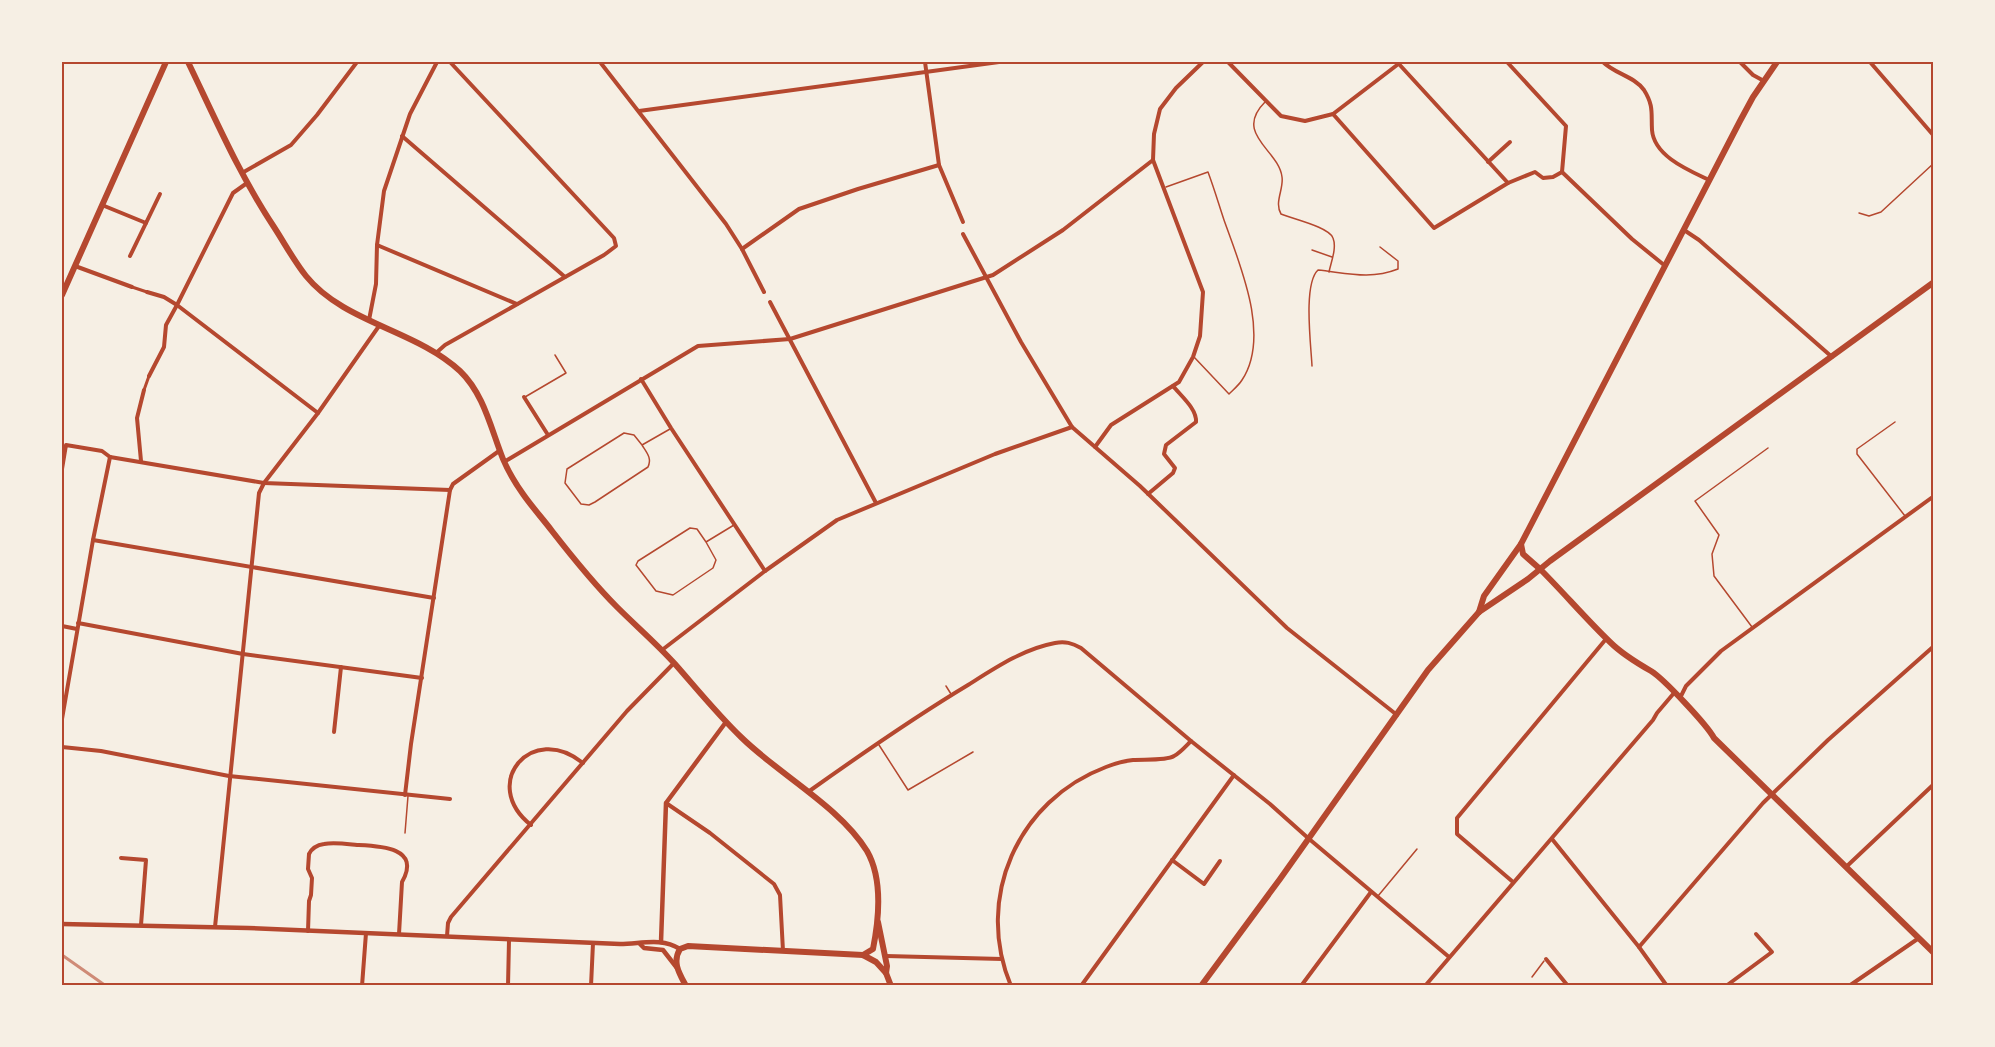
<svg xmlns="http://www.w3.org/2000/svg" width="1995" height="1047" font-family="'Roboto Condensed',sans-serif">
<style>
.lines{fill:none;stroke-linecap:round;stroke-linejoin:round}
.service{stroke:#b5482f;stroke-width:1.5}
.pedestrian{stroke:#b5482f;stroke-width:3}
.minor{stroke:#b5482f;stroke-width:4}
.tertiary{stroke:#b5482f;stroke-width:4.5}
.primary{stroke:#b5482f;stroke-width:6}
.trunk{stroke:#b5482f;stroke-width:6}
.rail{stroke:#cf8b77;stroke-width:3}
.neatline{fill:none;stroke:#b5482f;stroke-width:2}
</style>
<rect width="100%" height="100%" fill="#f6efe4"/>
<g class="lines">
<!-- service -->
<g class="service">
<path d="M1265 102C1233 134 1279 150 1282 177 1284 189 1274 202 1281 214 1293 219 1329 227 1333 238 1337 248 1331 262 1329 272"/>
<path d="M1166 187 1208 172C1214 188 1219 205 1224 220 1240 265 1271 336 1242 380 1239 385 1233 390 1229 394L1194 357"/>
<path d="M1859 213 1869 216 1881 212 1934 163"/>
<path d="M1312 250 1332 257"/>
<path d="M1312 366C1311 345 1303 284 1318 270 1347 273 1370 280 1398 269V261L1380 247"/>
<path d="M525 397 566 373 555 355"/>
<path d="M1895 422 1857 449V454L1905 516"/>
<path d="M642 445C647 453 652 458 648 467L595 502 589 505 581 504 565 483 567 469 624 433 634 435 642 445 670 429"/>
<path d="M706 542 716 560 713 568 673 595 656 591 636 565 638 561 690 528 697 529 706 542 734 525"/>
<path d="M1752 627 1714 576 1712 554 1719 535 1695 501 1768 448"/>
<path d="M946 686 951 694"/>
<path d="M879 745 908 790 973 752"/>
<path d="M405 833 408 796"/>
<path d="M1378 896 1417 849"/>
<path d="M1532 977 1544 961"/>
</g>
<!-- pedestrian -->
<g class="pedestrian">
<path d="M132 287 147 292"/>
<path d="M144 390 149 376"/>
</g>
<!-- minor -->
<g class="minor">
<path d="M600 62 726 224 742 249 764 292"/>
<path d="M925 62 939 165 963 222"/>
<path d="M1228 62 1281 116 1305 121 1333 114 1401 62"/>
<path d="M1507 62 1566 126 1562 172"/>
<path d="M1603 62C1615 74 1634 76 1644 90 1654 106 1651 113 1652 130 1654 156 1688 170 1709 180"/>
<path d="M1740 62 1753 75 1764 81"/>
<path d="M1870 62 1934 136"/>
<path d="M1398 63 1508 183"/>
<path d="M639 111 999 62"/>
<path d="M1333 114 1434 228 1508 183 1535 172 1543 178 1553 177 1562 172"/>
<path d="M402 136 565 277"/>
<path d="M1488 162 1510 142"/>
<path d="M1562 172 1632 239 1664 265"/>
<path d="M242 173 291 145 317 115 357 62"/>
<path d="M102 205 146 223 160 194"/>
<path d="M1684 230 1699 240 1832 357"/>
<path d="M963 234 1021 342 1072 427 1140 486 1287 628 1397 715"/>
<path d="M377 245 517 304"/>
<path d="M742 249 799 209 858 189 939 165"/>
<path d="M130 256 146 223"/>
<path d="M75 266 132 287"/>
<path d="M147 292 164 297 177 305 318 413"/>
<path d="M770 302 876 503"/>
<path d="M369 320 376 284 377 245 384 191 410 114 437 62"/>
<path d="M436 353 445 345 604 255 616 246 614 238 450 62"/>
<path d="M149 376 164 347 166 325 177 305 233 193 247 183"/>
<path d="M641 379 671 428 765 571"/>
<path d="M524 397 548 435"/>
<path d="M1095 447 1111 425 1179 382 1193 357 1200 336 1203 292 1153 160 1154 134 1160 109 1176 88 1203 62"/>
<path d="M110 457 264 483 450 490 453 484 499 451"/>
<path d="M141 461 137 418 144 390"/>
<path d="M504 462 698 346 790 339 993 275 1063 230 1153 160"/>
<path d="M62 469 66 445 102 451 110 457"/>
<path d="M1148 494 1173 473 1175 468 1164 454 1166 445 1196 422C1197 409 1181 396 1173 386"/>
<path d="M93 540 434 598"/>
<path d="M78 623 243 654 422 678"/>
<path d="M62 626 77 629"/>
<path d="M662 650 765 571 837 520 995 454 1072 427"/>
<path d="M1680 698 1686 686 1721 651 1934 496"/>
<path d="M62 719 93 540 110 457"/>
<path d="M334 732 341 667"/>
<path d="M62 747 101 751 229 776 450 799"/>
<path d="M808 792C860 755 913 718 968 685 995 668 1023 649 1055 643 1065 641 1072 643 1081 648L1191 741 1270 804 1308 838 1449 957"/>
<path d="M405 795 411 744 450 490"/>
<path d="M666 803 710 833 774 884 780 895 783 951"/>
<path d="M531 825C479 784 532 721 583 763"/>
<path d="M1552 839 1639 947 1667 986"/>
<path d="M121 858 146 860 141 925"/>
<path d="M1172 860 1204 884 1220 861"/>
<path d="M1846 867 1934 784"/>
<path d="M1513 882 1457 834V818L1606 639"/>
<path d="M215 927 259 493 264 483 318 413 379 326"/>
<path d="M308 931 309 901 311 895 312 878 308 869 309 854C312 848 317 845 324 844 334 842 347 844 357 845 379 846 422 847 402 882L399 934"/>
<path d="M447 936 448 923 451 917 627 711 674 663"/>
<path d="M1639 947 1763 803 1828 740 1934 646"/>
<path d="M886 956 1002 959"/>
<path d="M1546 959 1568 986"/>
<path d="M362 986 366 933"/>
<path d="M508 986 509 940"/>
<path d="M591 986 593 943"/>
<path d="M1011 986C974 898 1018 800 1106 767 1114 764 1124 761 1133 760 1143 759 1166 761 1174 756 1180 753 1186 746 1191 741"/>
<path d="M1081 986 1234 775"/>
<path d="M1301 986 1371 892"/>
<path d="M1425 986 1653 720 1657 713 1674 693"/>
<path d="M1726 986 1772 952 1756 934"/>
<path d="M1849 986 1919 938"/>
</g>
<!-- tertiary -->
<g class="tertiary">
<path d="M62 924 248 928 620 944C641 944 661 937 680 949"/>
<path d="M661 942 666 803 726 722"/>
<path d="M640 944 644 948 663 950 677 968"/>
</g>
<!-- primary -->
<g class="primary">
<path d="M188 62C215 118 240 176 274 227 285 244 294 261 306 276 344 323 416 330 460 371 484 394 491 429 503 459 508 471 516 484 523 494 532 507 543 519 552 531 573 558 593 583 617 607 636 626 657 644 675 664 697 689 718 715 742 738 780 775 840 807 867 851 883 879 879 919 873 949L863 955"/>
<path d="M62 295 166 62"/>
<path d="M1540 569C1564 593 1586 619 1610 642 1622 654 1637 663 1651 671 1664 679 1707 725 1714 738L1934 953"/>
<path d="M878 922 887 966 886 973 891 986"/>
<path d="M686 986C679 973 672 962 680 949L688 946 863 955 876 962 886 973"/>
</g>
<!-- trunk -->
<g class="trunk">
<path d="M1521 544 1523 554 1540 569"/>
<path d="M1479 612 1484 596 1521 544 1740 121 1753 97 1777 62"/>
<path d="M1201 986 1280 879 1428 670 1479 612 1528 579 1550 561 1934 282"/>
</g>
<!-- rail -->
<path class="rail" d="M62 955 106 986"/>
</g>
<!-- border -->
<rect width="1995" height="1047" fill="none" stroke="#f6efe4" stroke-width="126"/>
<rect x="63" y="63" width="1869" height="921" class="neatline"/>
</svg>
